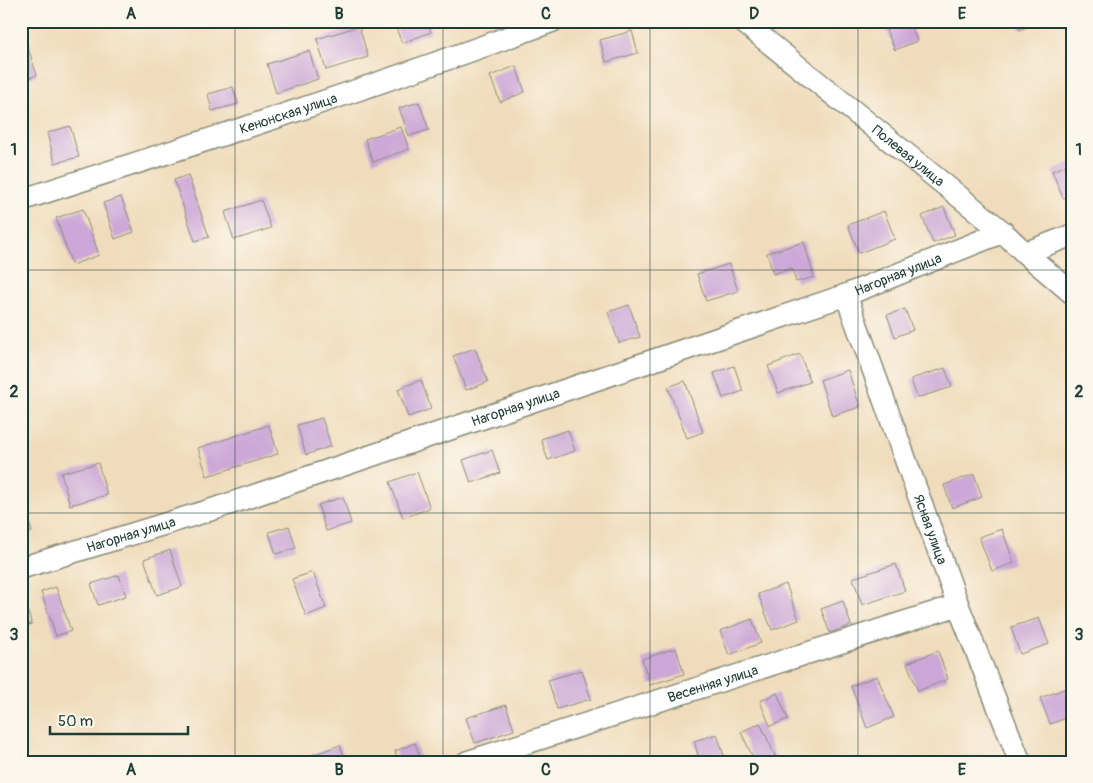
<svg xmlns="http://www.w3.org/2000/svg" width="1093" height="783" font-family="Pangolin,sans-serif">
<style>
.building{fill:#cca7d7}
.lines{fill:none;stroke-linecap:round;stroke-linejoin:round}
.street-casing{stroke:#888c78;stroke-width:24}
.street{stroke:#fff;stroke-width:21}
.grid{fill:none;stroke:#1f3d34;stroke-width:1;stroke-opacity:0.55}
.labels{text-anchor:middle;dominant-baseline:central;stroke-width:4.5;stroke-linejoin:round;paint-order:stroke}
.street-label{font-size:14px;fill:#1f3d34;stroke:#fbf7ec}
.neatline{fill:none;stroke:#1f3d34;stroke-width:2}
.grid-label{font-size:16px;text-anchor:middle;font-weight:bold;fill:#1f3d34}
</style>
<rect width="100%" height="100%" fill="#fbf7ec"/>
<filter id="ink" filterUnits="userSpaceOnUse"><feTurbulence type="fractalNoise" baseFrequency=".02" numOctaves="2"/><feDisplacementMap in="SourceGraphic" scale="10" xChannelSelector="R" yChannelSelector="G"/><feConvolveMatrix kernelMatrix="1 2 1 2 8 2 1 2 1" color-interpolation-filters="sRGB"/></filter>
<filter id="wash" filterUnits="userSpaceOnUse"><feTurbulence type="fractalNoise" baseFrequency=".0096" numOctaves="4" result="noise"/><feDisplacementMap in="SourceGraphic" scale="20" xChannelSelector="R" yChannelSelector="G"/><feGaussianBlur stdDeviation="1.12" result="paint"/><feColorMatrix in="noise" values="0 0 0 0 0 0 0 0 0 0 0 0 0 0 0 0 0 1.4 0 .05"/><feComposite in="paint" operator="in"/></filter>
<g filter="url(#wash)">
<rect width="100%" height="100%" fill="#f0dcbc"/>
<g id="blocks">
<!-- building -->
<g class="building">
<path d="M393 21H427L431 32 402 43Z"/>
<path d="M888 21H909L917 41 895 50 883 23Z"/>
<path d="M1017 21H1040L1020 30Z"/>
<path d="M359 26 368 57 326 70 317 39Z"/>
<path d="M632 31 638 53 606 62 600 40Z"/>
<path d="M27 45 37 75 21 81V47Z"/>
<path d="M309 51 318 79 276 93 267 64Z"/>
<path d="M516 66 525 92 500 102 490 76Z"/>
<path d="M233 87 238 104 212 111 208 94Z"/>
<path d="M419 102 429 130 409 136 399 108Z"/>
<path d="M70 126 79 157 55 163 47 133Z"/>
<path d="M401 127 409 149 373 162 365 139Z"/>
<path d="M1072 163V194L1063 198 1052 171Z"/>
<path d="M188 175 209 237 195 241 174 180Z"/>
<path d="M121 197 134 232 115 239 103 203Z"/>
<path d="M261 200 271 228 234 240 225 212Z"/>
<path d="M944 207 955 235 933 243 922 216Z"/>
<path d="M83 209 99 255 72 265 56 218Z"/>
<path d="M884 211 895 239 859 253 848 225Z"/>
<path d="M804 242 814 277 796 282 792 268 773 274 767 253Z"/>
<path d="M729 264 738 291 706 301 697 274Z"/>
<path d="M629 305 640 337 619 343 608 312Z"/>
<path d="M905 309 913 330 895 337 887 315Z"/>
<path d="M475 348 488 382 466 390 453 356Z"/>
<path d="M800 354 810 382 778 393 768 366Z"/>
<path d="M734 366 743 391 723 398 714 373Z"/>
<path d="M945 368 952 387 917 398 911 379Z"/>
<path d="M848 370 860 407 832 416 820 380Z"/>
<path d="M421 380 431 409 408 417 398 389Z"/>
<path d="M685 381 703 432 687 438 668 387Z"/>
<path d="M322 418 331 446 306 455 297 425Z"/>
<path d="M269 425 278 454 207 476 198 448Z"/>
<path d="M568 430 575 451 548 460 541 439Z"/>
<path d="M492 450 500 473 471 483 463 460Z"/>
<path d="M98 463 107 495 70 505 61 473Z"/>
<path d="M417 472 430 508 403 518 390 482Z"/>
<path d="M974 474 982 497 952 508 944 485Z"/>
<path d="M343 497 351 523 326 531 318 505Z"/>
<path d="M21 501H23L32 532 21 535Z"/>
<path d="M289 526 296 548 276 554 269 532Z"/>
<path d="M1002 529 1014 563 992 571 979 537Z"/>
<path d="M170 550 182 587 157 595 144 559Z"/>
<path d="M896 564 905 591 862 605 853 578Z"/>
<path d="M313 572 326 608 306 616 292 579Z"/>
<path d="M119 575 126 596 98 605 91 584Z"/>
<path d="M786 584 799 620 772 630 758 594Z"/>
<path d="M56 587 71 631 56 636 41 592Z"/>
<path d="M24 601 32 624 21 627V602Z"/>
<path d="M843 601 851 625 830 633 821 609Z"/>
<path d="M1039 618 1049 644 1020 654 1011 627Z"/>
<path d="M752 619 761 643 729 655 720 631Z"/>
<path d="M676 648 684 674 650 685 642 659Z"/>
<path d="M938 651 948 679 918 691 907 663Z"/>
<path d="M582 670 591 699 557 709 548 680Z"/>
<path d="M877 676 894 717 867 728 851 686Z"/>
<path d="M1072 686V716L1050 724 1040 698Z"/>
<path d="M777 693 788 719 770 726 760 701Z"/>
<path d="M506 705 514 730 475 743 466 718Z"/>
<path d="M760 723 778 762H755L741 732Z"/>
<path d="M717 734 726 762H700L694 741Z"/>
<path d="M415 743 422 762H399L395 751Z"/>
<path d="M340 745 346 762H299L298 760Z"/>
</g>
</g>
</g>
<g filter="url(#ink)">
<use href="#blocks" fill-opacity="0" stroke="#888c78" stroke-width="1"/>
<g class="lines">
<defs>
<g id="street">
<path id="s1" d="M742 21 1003 232 1025 253 1072 293"/>
<path id="s2" d="M21 200C199 143 377 86 553 21"/>
<path d="M1025 253 1072 235"/>
<path id="s3" d="M846 295 958 605 1020 762"/>
<path id="s4" d="M21 568 217 508 846 295 1003 232"/>
<path id="s5" d="M467 762 958 605"/>
</g>
</defs>
<!-- street casing -->
<use href="#street" class="street-casing"/>
<!-- street -->
<use href="#street" class="street"/>
</g>
</g>
<!-- grid -->
<path class="grid" d="M235 21V762M443 21V762M650 21V762M858 21V762M21 270H1072M21 513H1072"/>
<g class="labels">
<!-- street labels -->
<g class="street-label">
<text stroke="none"><textPath href="#s2" startOffset="281">Кенонская улица</textPath></text>
<text stroke="none"><textPath href="#s1" startOffset="214">Полевая улица</textPath></text>
<text stroke="none"><textPath href="#s4" startOffset="925">Нагорная улица</textPath></text>
<text stroke="none"><textPath href="#s4" startOffset="520">Нагорная улица</textPath></text>
<text stroke="none"><textPath href="#s3" startOffset="249">Ясная улица</textPath></text>
<text stroke="none"><textPath href="#s4" startOffset="115">Нагорная улица</textPath></text>
<text stroke="none"><textPath href="#s5" startOffset="258">Весенняя улица</textPath></text>
</g>
</g>
<!-- margin -->
<rect width="1093" height="783" fill="none" stroke="#fbf7ec" stroke-width="55"/>
<!-- scale -->
<path d="M50 726v8h138v-8" fill="none" stroke="#1f3d34" stroke-width="2.5"/>
<text x="58" y="726" font-size="15" fill="#1f3d34" stroke="#fbf7ec" stroke-width="4" paint-order="stroke">50 m</text>
<rect x="28" y="28" width="1038" height="728" class="neatline"/>
<g class="grid-label">
<text x="131" y="19">A</text>
<text x="339" y="19">B</text>
<text x="546" y="19">C</text>
<text x="754" y="19">D</text>
<text x="962" y="19">E</text>
<text x="14" y="155">1</text>
<text x="1079" y="155">1</text>
<text x="14" y="397">2</text>
<text x="1079" y="397">2</text>
<text x="14" y="640">3</text>
<text x="1079" y="640">3</text>
<text x="131" y="775">A</text>
<text x="339" y="775">B</text>
<text x="546" y="775">C</text>
<text x="754" y="775">D</text>
<text x="962" y="775">E</text>
</g>
</svg>
